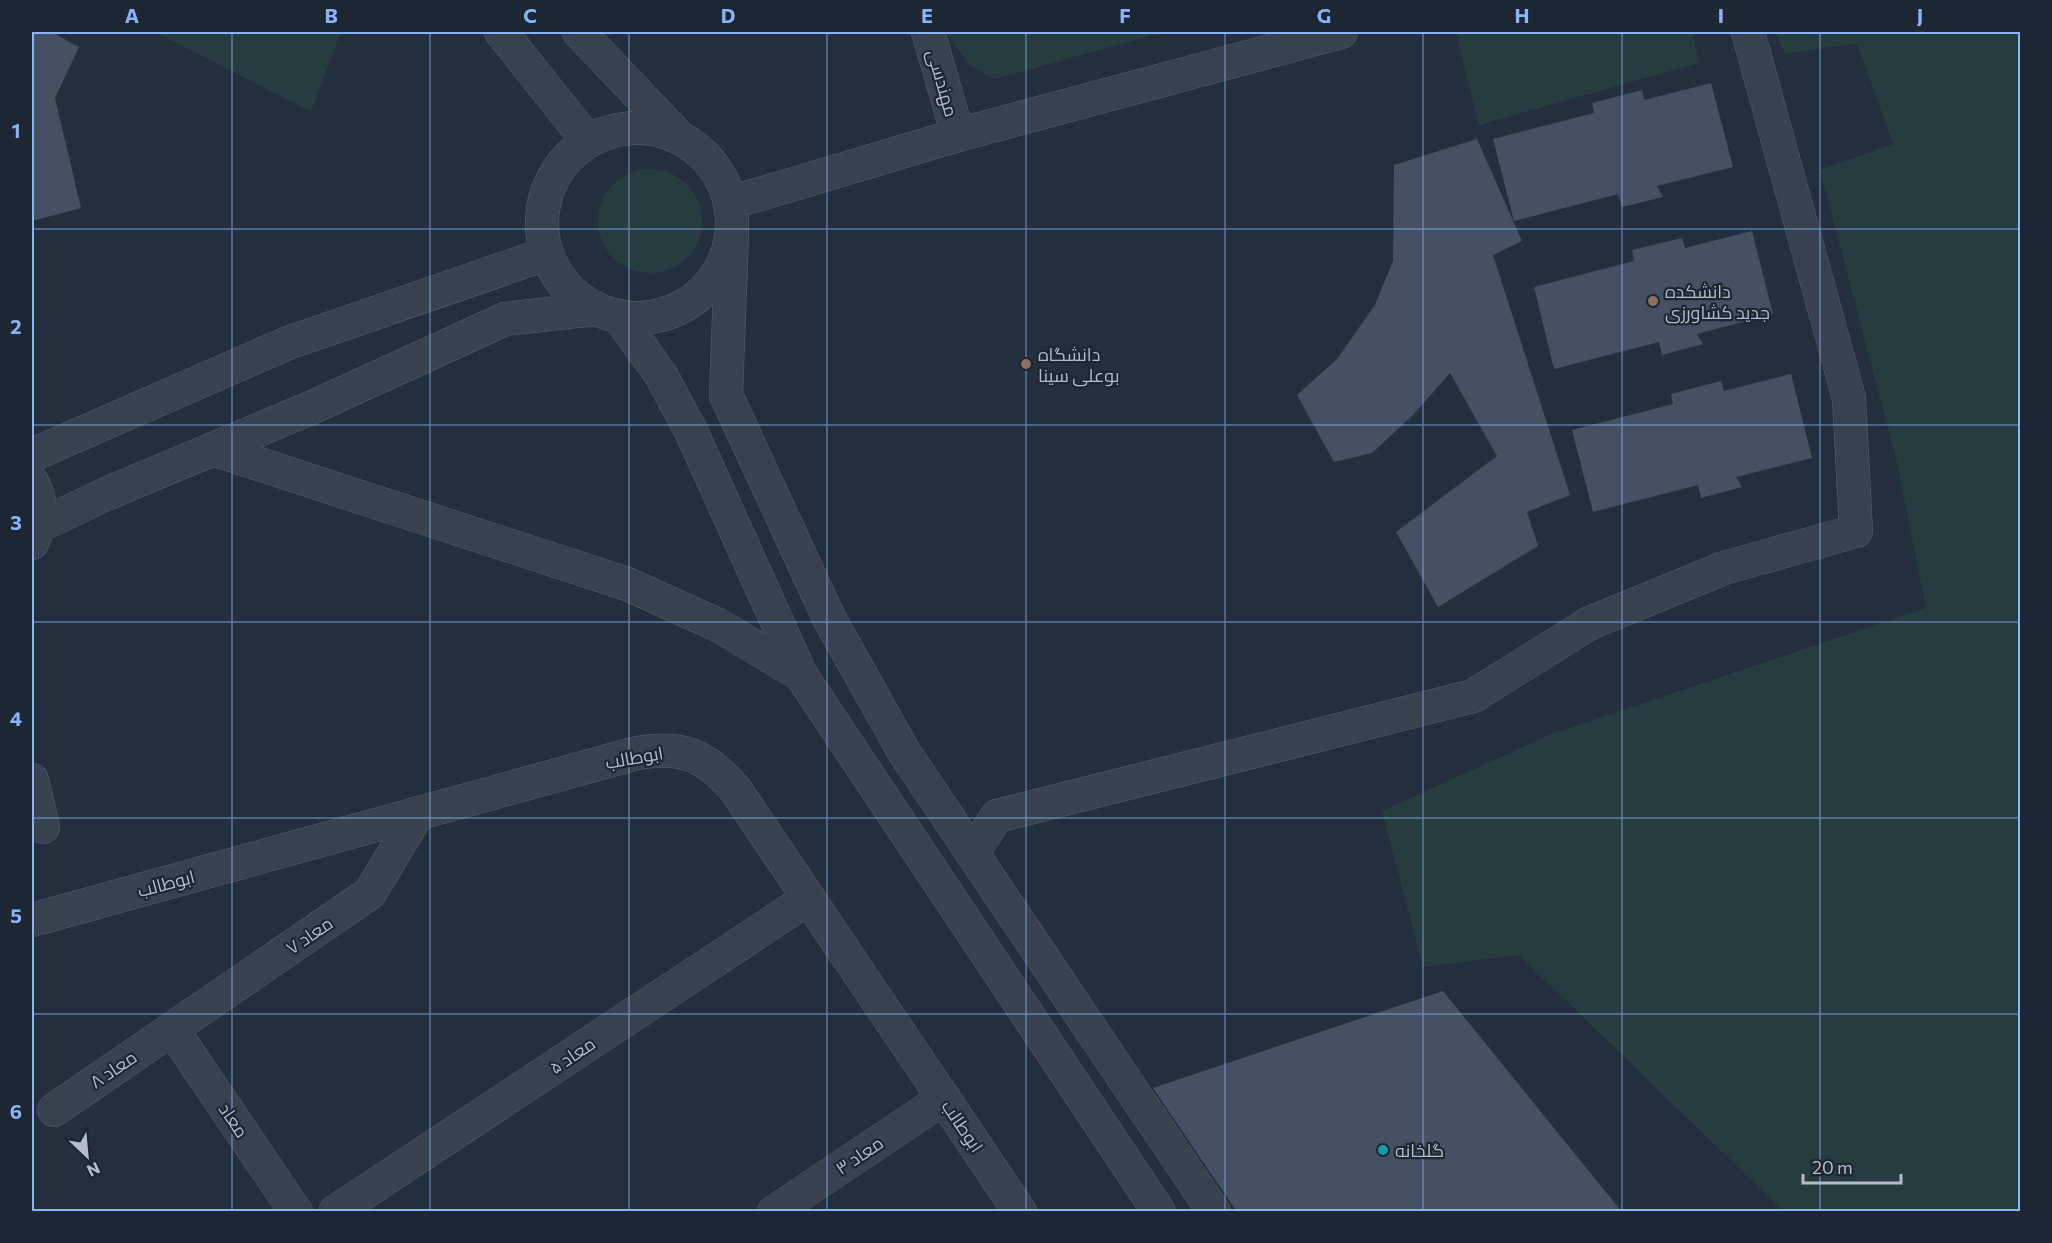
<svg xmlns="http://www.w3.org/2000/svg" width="2052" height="1243" font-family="Commissioner,Cairo,sans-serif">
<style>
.green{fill:#263c3f}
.building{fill:#455162}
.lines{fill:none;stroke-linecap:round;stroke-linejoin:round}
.minor-casing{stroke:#565f6c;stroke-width:34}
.minor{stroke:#38414e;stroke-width:33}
.grid{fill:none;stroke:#8ab4f8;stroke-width:1.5;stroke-opacity:0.55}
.education-dot{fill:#8d6e63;stroke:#1d2633;stroke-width:2}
.culture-dot{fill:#0f9aa8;stroke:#1d2633;stroke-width:2}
.labels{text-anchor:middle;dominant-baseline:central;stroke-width:4.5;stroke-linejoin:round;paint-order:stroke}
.street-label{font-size:18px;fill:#b4bcc9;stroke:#1d2633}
.poi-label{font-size:18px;fill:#b4bcc9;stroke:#1d2633;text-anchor:start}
.neatline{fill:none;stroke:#8ab4f8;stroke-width:2}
.grid-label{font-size:20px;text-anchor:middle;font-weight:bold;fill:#8ab4f8}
</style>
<rect width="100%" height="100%" fill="#242f3e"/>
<!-- green -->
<g class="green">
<path d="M155 32H341L311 112Z"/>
<path d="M946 32H1164L995 79 969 65Z"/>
<path d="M1460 32H1692L1699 63 1479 125 1456 33Z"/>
<path d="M1775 32H2020V1211H1783L1519 955 1423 967 1382 811 1549 735 1926 608 1896 458 1820 170 1893 144 1857 43 1785 54Z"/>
<circle cx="650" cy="221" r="52"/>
</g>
<!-- building -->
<g class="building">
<path d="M32 32H51L79 47 55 98 81 208 32 221Z"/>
<path d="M1711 83 1733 167 1657 186 1663 197 1622 207 1618 194 1514 221 1493 139 1594 113 1592 103 1642 90 1644 100Z"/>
<path d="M1477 139 1522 241 1493 255 1570 495 1527 512 1538 546 1438 607 1396 532 1497 456 1450 373 1412 416 1372 453 1334 462 1297 395 1337 359 1375 305 1393 261 1394 165Z"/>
<path d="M1752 231 1773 314 1697 334 1703 344 1662 355 1659 342 1554 369 1534 287 1634 261 1632 250 1682 238 1685 248Z"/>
<path d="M1791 374 1812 458 1736 477 1742 487 1701 498 1698 485 1593 512 1572 430 1673 404 1671 394 1721 381 1724 391Z"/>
<path d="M1443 991 1622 1212H1237L1153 1088Z"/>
</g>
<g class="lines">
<defs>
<g id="minor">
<path d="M501 32 588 141"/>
<path d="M579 32 680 138"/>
<path d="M928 32 958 135"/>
<circle cx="637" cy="223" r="95"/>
<path d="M730 203 958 135 1341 32"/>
<path d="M732 235 726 395 829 618 904 752 1214 1212"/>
<path d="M619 317 661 375 691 431 801 675 1159 1212"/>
<path d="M213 449 627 584 718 625 801 675"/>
<path d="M32 455 288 343 546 254"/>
<path d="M32 482C44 503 41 522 32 543"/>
<path d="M39 526 106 494 313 407 505 319 595 309"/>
<path d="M32 780 43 827"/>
<path d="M972 854 997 816 1473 696 1590 623 1724 568 1856 531 1849 398 1748 32"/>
<path d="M32 920 637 753C683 746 704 754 735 789L1020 1212"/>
<path d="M172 1029 296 1212"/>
<path d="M54 1110 370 893 418 813"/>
<path d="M335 1212 809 898"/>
<path d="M774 1212 944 1098"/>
</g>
</defs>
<!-- minor casing -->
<use href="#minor" class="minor-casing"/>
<!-- minor -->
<use href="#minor" class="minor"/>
</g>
<!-- grid -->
<path class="grid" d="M232 32V1212M430 32V1212M629 32V1212M827 32V1212M1026 32V1212M1225 32V1212M1423 32V1212M1622 32V1212M1820 32V1212M32 229H2020M32 425H2020M32 622H2020M32 818H2020M32 1014H2020"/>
<!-- markers -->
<g class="education-dot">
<circle cx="1653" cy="301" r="6"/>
<circle cx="1026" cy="364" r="6"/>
</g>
<circle class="culture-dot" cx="1383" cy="1150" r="6"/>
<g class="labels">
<!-- street labels -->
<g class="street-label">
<text transform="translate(943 83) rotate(74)">مهندسی</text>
<text transform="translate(634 757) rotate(-10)">ابوطالب</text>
<text transform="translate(166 883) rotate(-15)">ابوطالب</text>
<text transform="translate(309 935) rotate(-34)">معاد ۷</text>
<text transform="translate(572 1055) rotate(-34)">معاد ۵</text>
<text transform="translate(113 1069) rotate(-34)">معاد ۸</text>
<text transform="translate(234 1120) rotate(56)">معاد</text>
<text transform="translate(963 1126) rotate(56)">ابوطالب</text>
<text transform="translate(859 1155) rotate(-34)">معاد ۳</text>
</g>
<!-- poi labels -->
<g class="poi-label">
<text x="1665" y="291">دانشکده<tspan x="1665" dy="21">جدید کشاورزی</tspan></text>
<text x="1038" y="354">دانشگاه<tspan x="1038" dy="21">بوعلی سینا</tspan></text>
<text x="1395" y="1150">گلخانه</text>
</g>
</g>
<!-- border -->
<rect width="2052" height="1243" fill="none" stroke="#1d2633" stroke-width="66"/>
<!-- north arrow -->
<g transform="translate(87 1156) rotate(154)" stroke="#1d2633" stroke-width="4.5" paint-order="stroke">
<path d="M0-4.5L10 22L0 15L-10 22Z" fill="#b4bcc9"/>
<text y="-9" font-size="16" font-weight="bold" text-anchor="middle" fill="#b4bcc9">N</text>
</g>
<!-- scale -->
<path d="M1803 1174v9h98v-9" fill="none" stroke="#b4bcc9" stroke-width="3"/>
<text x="1812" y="1174" font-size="18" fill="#b4bcc9" stroke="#1d2633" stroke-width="4.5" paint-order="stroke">20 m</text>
<rect x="33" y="33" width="1986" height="1177" class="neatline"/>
<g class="grid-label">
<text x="132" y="23">A</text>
<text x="331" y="23">B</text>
<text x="530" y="23">C</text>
<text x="728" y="23">D</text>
<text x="927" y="23">E</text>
<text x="1125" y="23">F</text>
<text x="1324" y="23">G</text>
<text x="1522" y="23">H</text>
<text x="1721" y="23">I</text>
<text x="1920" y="23">J</text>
<text x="16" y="138">1</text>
<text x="16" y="334">2</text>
<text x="16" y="530">3</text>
<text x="16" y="726">4</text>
<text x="16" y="923">5</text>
<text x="16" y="1119">6</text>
</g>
</svg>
